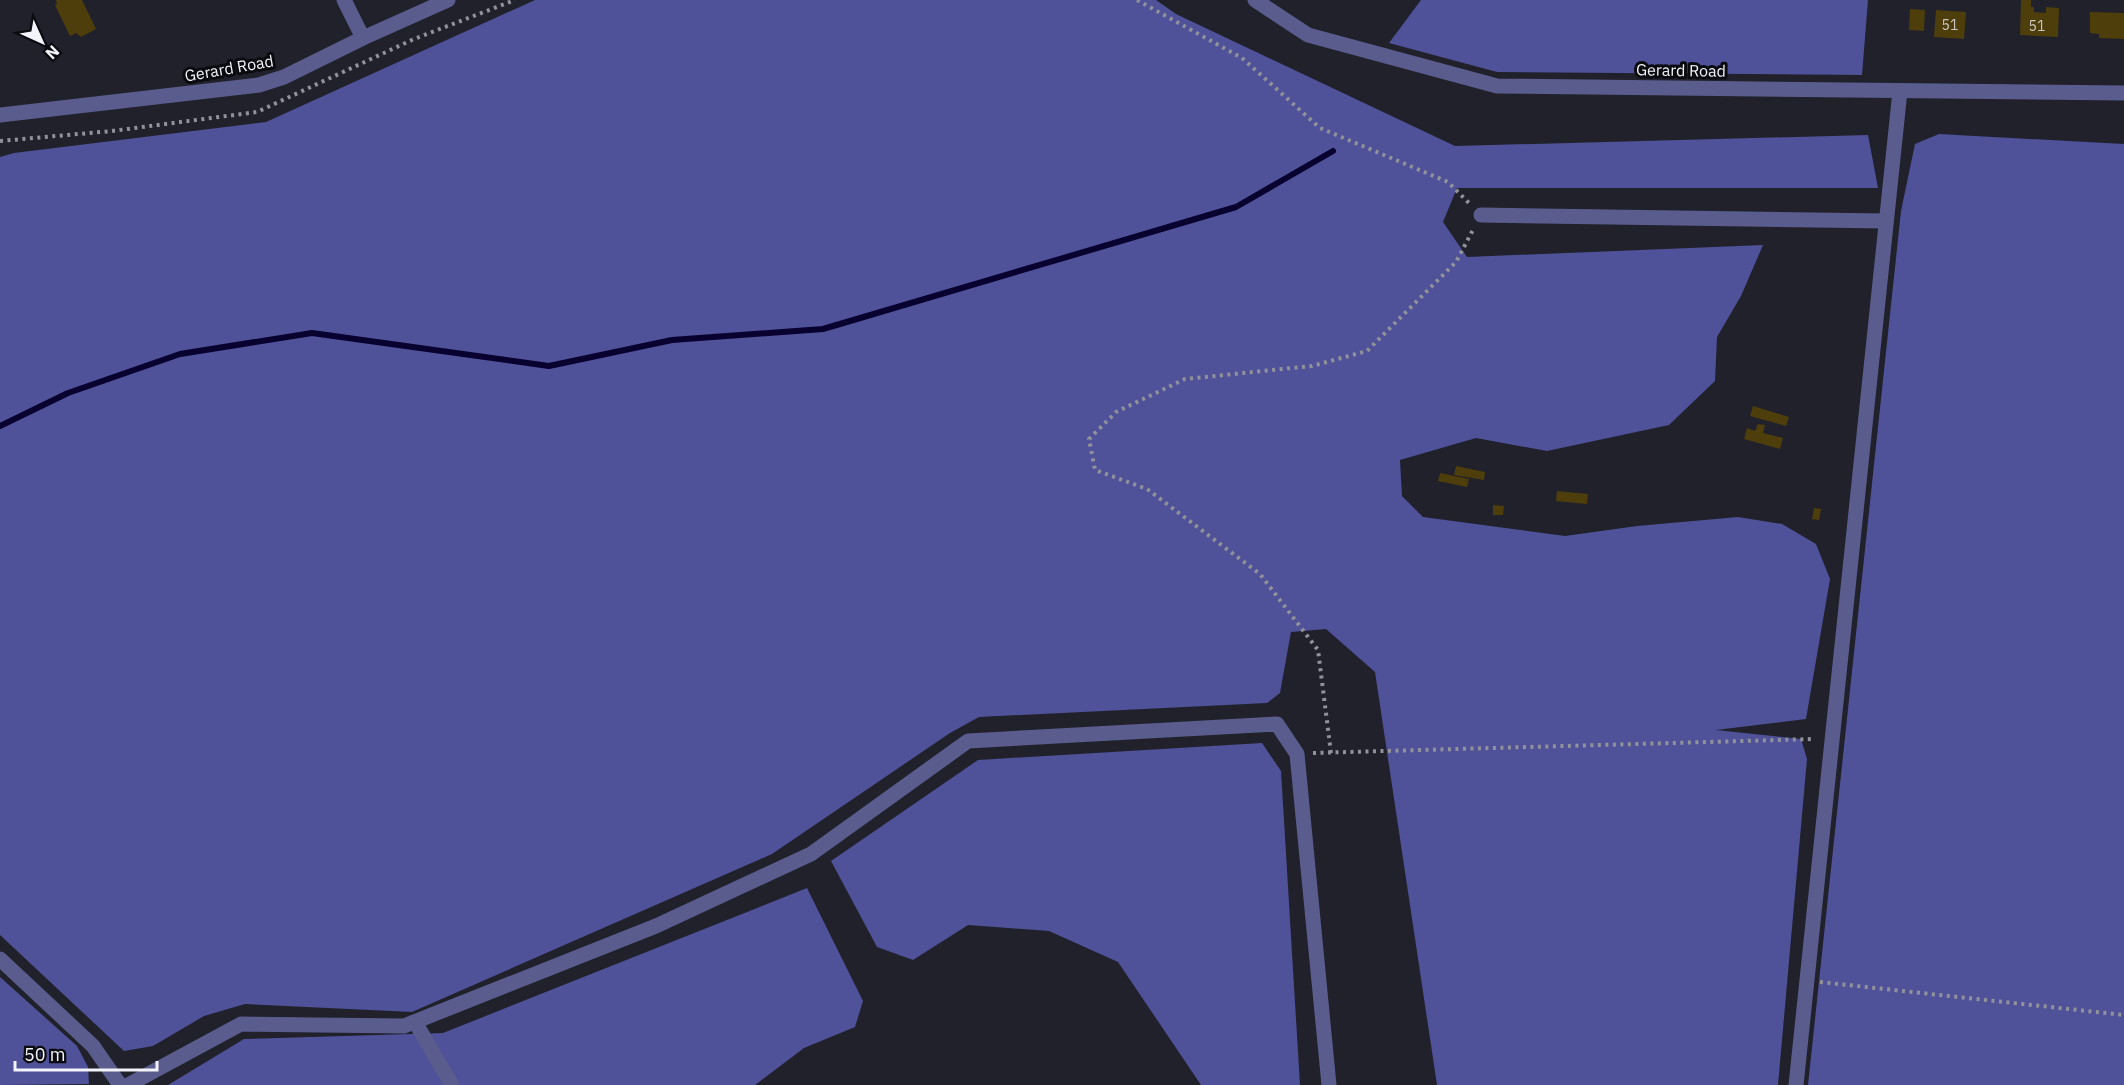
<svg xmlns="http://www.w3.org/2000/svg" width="2124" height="1085" font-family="'IBM Plex Sans',sans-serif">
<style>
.forest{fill:#4f5199}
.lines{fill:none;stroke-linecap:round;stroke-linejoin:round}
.stream{stroke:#08002e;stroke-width:6}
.building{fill:#4e3e0b}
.path{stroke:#91929a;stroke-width:4;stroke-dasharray:3 4.5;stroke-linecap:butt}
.minor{stroke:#595c8d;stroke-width:15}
.labels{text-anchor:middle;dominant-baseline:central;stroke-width:6;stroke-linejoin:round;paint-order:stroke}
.number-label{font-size:14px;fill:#cac6bf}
.street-label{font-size:16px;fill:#f3f4fb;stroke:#0a0b0f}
</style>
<rect width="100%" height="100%" fill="#20212b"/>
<!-- forest -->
<g class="forest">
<path d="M535 0H1156L1176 14 1455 146 1868 135 1878 188H1457L1443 222 1467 257 1763 245 1741 296 1717 337 1715 381 1669 425 1547 451 1476 438 1400 460 1402 496 1423 517 1565 536 1637 526 1738 517 1782 524 1816 544 1830 579 1806 719 1716 730 1801 739 1807 759 1778 1085H1437L1375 672 1326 629 1291 632 1280 693 1267 703 979 717 950 733 772 854 412 1012 245 1004 204 1016 153 1046 124 1051 0 935V157L14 153 266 122Z"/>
<path d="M1421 0H1868L1862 75 1497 72 1389 43Z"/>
<path d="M1939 134 2124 144V1085H1808L1901 211 1915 144Z"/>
<path d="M1262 743 1281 771 1300 1085H1201L1118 962 1049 931 968 925 913 960 877 947 831 861 978 760Z"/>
<path d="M807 888 863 1001 855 1027 804 1048 755 1085H168L244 1039 443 1033Z"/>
<path d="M0 977 77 1046 88 1067 89 1084 0 1085Z"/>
</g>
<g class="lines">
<!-- stream -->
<path class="stream" d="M0 426 68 393 180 354 312 333 549 366 672 340 823 329 1236 207 1333 151"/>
</g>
<!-- building -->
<g class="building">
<path d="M56 0H82L96 29 81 37 76 33 70 36 55 5 57 4Z"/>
<path d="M2021 0H2031V7H2034V12L2046 13V7L2059 8 2058 37 2020 35Z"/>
<path d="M1910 9 1925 10 1924 31 1909 30Z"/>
<path d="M1936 10 1966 12 1964 39 1934 37Z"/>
<path d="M2090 12 2124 13V39L2099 38V34L2090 33Z"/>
<path d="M1753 406 1789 417 1786 426 1750 416Z"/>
<path d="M1758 424 1765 425 1763 433 1783 438 1780 449 1744 439 1747 428 1755 431Z"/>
<path d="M1456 466 1485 472 1484 480 1454 475Z"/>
<path d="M1440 473 1469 479 1467 487 1438 481Z"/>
<path d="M1557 491 1588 494 1587 504 1556 501Z"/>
<path d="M1493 505 1504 506 1503 515H1493Z"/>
<path d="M1814 508 1821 509 1819 520 1812 519Z"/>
</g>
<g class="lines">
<!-- path -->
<g class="path">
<path d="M1137 0 1242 58 1320 128 1448 182 1470 204"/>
<path d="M0 141 112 131 257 112 414 39 515 0"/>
<path d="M1313 753 1815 739"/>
<path d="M1331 753 1318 650 1260 574 1147 489 1095 470 1089 439 1116 412 1185 379 1312 366 1367 351 1456 262 1474 228"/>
<path d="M1820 982 2124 1015"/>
</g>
<!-- minor -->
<g class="minor">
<path d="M344 0 363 38"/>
<path d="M1255 0 1308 35 1497 86 2124 93"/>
<path d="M0 115 259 85 284 77 363 38 448 0"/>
<path d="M1481 215 1886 221"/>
<path d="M0 959 93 1046 120 1085"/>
<path d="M415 1022 452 1085"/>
<path d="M128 1085 241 1024 404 1026 656 926 811 854 968 741 1277 724 1297 754 1329 1085"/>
<path d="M1796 1085 1900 91"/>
</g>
</g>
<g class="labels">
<!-- number labels -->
<g class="number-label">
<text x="1950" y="25">51</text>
<text x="2037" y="26">51</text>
</g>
<!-- street labels -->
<g class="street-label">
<text transform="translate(229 68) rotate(-10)">Gerard Road</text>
<text transform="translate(1681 70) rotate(1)">Gerard Road</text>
</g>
</g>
<!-- north arrow -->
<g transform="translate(42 42) rotate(135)" stroke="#0a0b0f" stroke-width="4.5" paint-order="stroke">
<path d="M0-4.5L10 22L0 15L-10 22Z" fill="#f3f4fb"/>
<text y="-9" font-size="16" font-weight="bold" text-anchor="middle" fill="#f3f4fb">N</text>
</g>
<!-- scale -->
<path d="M15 1061v9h142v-9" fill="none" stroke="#f3f4fb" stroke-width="3"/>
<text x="24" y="1061" font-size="18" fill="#f3f4fb" stroke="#0a0b0f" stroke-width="4.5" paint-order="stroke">50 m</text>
</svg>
